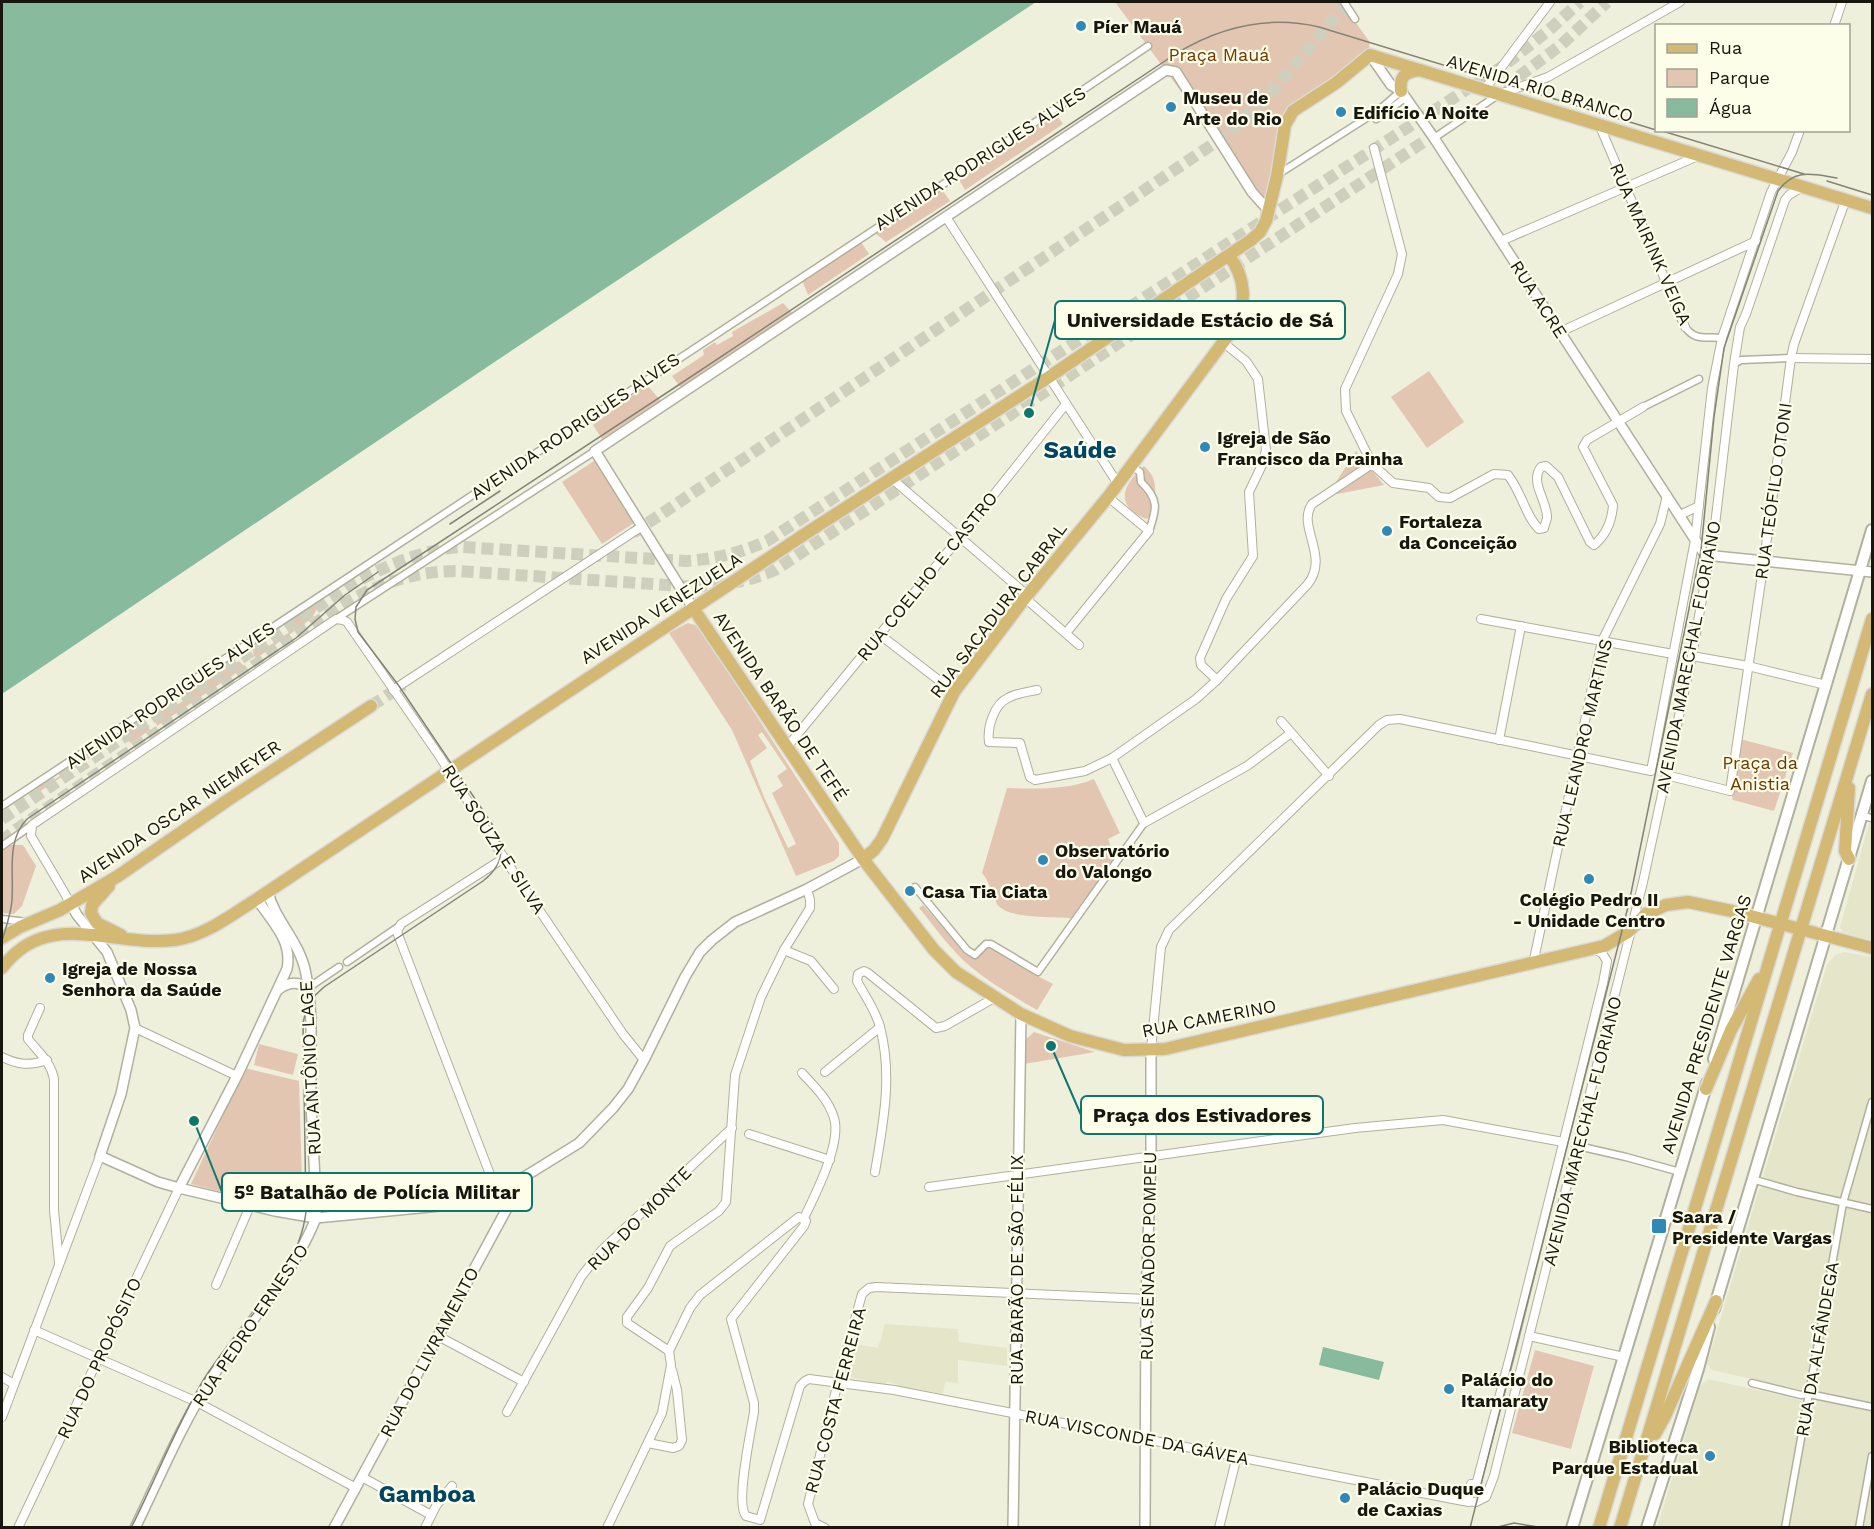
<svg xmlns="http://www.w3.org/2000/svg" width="1874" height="1529" font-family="'Work Sans',sans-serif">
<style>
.built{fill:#e4e5c9}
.green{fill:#e3c6b1;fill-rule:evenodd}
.water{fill:#88bb9e}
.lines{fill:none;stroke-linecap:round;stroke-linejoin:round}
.primary-tunnel{stroke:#cfcfbd;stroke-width:12;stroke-dasharray:12 6;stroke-linecap:butt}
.trunk-tunnel{stroke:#cfcfbd;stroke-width:12;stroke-dasharray:12 6;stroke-linecap:butt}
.pedestrian-casing{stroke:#afb09d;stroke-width:9}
.minor-casing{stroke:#afb09d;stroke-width:10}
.tertiary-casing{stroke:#afb09d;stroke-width:12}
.secondary-casing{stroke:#afb09d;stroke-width:14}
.primary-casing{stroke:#dadad9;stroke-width:15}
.pedestrian{stroke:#fff;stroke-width:6}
.minor{stroke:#fff;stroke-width:8}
.tertiary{stroke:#fff;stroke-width:9}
.secondary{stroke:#fff;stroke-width:10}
.primary{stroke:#d4b974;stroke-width:12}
.tram{stroke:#838476;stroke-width:1.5}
.poi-dot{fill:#3088b6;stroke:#fdfee9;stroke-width:2}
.labels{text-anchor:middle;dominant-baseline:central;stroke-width:4.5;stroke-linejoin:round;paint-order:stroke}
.poi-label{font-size:18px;font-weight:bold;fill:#171710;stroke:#fdfee9;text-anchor:start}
.park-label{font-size:18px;fill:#703900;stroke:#fdfee9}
.street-label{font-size:18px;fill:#171710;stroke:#fdfee9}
.district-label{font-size:24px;font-weight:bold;fill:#004564;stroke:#fdfee9}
.leader{fill:none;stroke:#0f766e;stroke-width:2}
.callout-dot{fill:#0f766e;stroke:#fdfee9;stroke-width:2}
.callout{fill:#fdfee9;stroke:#0f766e;stroke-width:2}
.callout-label{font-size:20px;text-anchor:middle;font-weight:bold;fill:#171710}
</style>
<rect width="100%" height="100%" fill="#eff0dc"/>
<!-- built -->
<g class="built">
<path d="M1872 821V940L1843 932 1840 927 1869 824Z"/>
<path d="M1844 952 1872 957V1094L1840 1199 1797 1190 1765 1180 1763 1176 1827 965 1835 955Z"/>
<path d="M1872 1110V1206L1850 1201 1847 1197Z"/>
<path d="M1765 1185 1839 1206 1805 1391 1712 1370 1707 1364 1759 1189Z"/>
<path d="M1848 1206 1872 1211V1404L1815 1393 1812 1389 1845 1208Z"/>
<path d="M885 1324 958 1329 959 1342 1007 1348V1366L958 1360V1383L945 1382 943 1394 899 1386 896 1384 888 1382 885 1384 848 1377 846 1374 855 1344 878 1348Z"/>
<path d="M1708 1379 1801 1400 1804 1402 1783 1527 1657 1528 1700 1386Z"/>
<path d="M1814 1398 1872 1410V1445L1856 1527 1788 1528 1810 1402Z"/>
<path d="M1872 1470V1527H1861Z"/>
</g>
<!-- green -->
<g class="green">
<path d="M1115 2H1341L1369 41 1370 55 1292 110 1267 208Z"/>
<path d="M1055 113 1063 124 965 190 958 178Z"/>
<path d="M941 188 950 201 886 242 875 233V228Z"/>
<path d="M861 242 869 254 808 295 802 280Z"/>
<path d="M783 303 793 314 681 388 672 376 704 355 703 350 715 342 717 345 733 336 732 332Z"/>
<path d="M1429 371 1464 422 1427 448 1391 397Z"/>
<path d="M647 385 661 401 602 439 593 425Z"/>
<path d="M1356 451 1384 485 1327 496Z"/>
<path d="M597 459 635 518 634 523 602 544 562 482Z"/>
<path d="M1144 466C1161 480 1155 499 1150 517L1146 519C1114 505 1122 486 1144 466Z"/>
<path d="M314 603 317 609 311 619 257 658 254 656 252 648 256 645 263 650 294 629 290 618Z"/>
<path d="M688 623 698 626 839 843V856L834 861 796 876 732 730 669 633ZM762 732 787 769 777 776 783 786 772 793 796 844 788 848 764 797 750 761 767 748 758 735Z"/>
<path d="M239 661 245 667 157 726 154 714 169 704 174 707 187 698 184 694Z"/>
<path d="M144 719 150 730 131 743 120 735Z"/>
<path d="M1740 739 1793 753 1774 811 1733 800 1731 792Z"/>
<path d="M93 748 99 752 33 796 31 794 48 779 51 782 84 759 82 754Z"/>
<path d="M1094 779 1120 833 1108 839 1115 858 1071 918C1054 917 1006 919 997 904 991 893 990 882 982 873L1007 788C1035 789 1068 790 1094 779Z"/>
<path d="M9 845H23L36 866 22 906 14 914 2 913V851Z"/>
<path d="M923 905 958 944 975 959 985 947H990L1026 970 1053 984 1037 1010C1015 997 991 984 971 967 951 951 936 928 919 908Z"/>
<path d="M1034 1032 1095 1052 1024 1064V1041Z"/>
<path d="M259 1044 298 1054 293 1075 254 1065Z"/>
<path d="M245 1068 299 1081 303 1213 191 1184Z"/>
<path d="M1535 1350 1594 1366 1571 1449 1512 1433Z"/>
</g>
<!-- water -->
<g class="water">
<path d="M2 2H1036L496 361 2 694Z"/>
<path d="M1323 1347 1384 1362 1379 1380 1319 1365Z"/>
</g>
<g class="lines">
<!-- primary-tunnel -->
<g class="primary-tunnel">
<path d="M633 533 1228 134 1272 91 1348 2"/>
<path d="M371 706 403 685"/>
</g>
<!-- trunk-tunnel -->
<g class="trunk-tunnel">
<path d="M1490 98 1561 45 1607 2"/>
<path d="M2 819 350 585C386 566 422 549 463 547L686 561C716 559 740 553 767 541L1503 66 1549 30 1580 2"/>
<path d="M2 841 17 829 339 607C376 584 414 571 457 571L682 586C717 587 742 584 775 570L1440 131"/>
</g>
<defs>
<g id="pedestrian">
<path d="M1344 2 1355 19"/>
<path d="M1376 119 1405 98"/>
<path d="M1434 138 1498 95"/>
<path d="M1277 175 1379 110 1401 91"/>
<path d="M1685 327C1696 342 1706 336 1722 338"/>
<path d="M1734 364 1741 360 1791 358"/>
<path d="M1643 407 1699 379"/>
<path d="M1132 466 1140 472 1141 482C1159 499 1157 509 1149 531"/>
<path d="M336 619 595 451"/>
<path d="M2 806 951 179 1148 46"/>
<path d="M1862 816 1872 818"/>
<path d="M2 846 32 825"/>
<path d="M915 887 967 950 975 955 986 944H991L1038 972 1144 823"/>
<path d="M2 919 27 922"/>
<path d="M347 962 398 927"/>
<path d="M308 988 339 967"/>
<path d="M1578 1146 1626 1157 1680 1172"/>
<path d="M1752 1179 1797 1192 1872 1209"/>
<path d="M1752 1383 1801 1395 1809 1394 1872 1407"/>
<path d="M1785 1528 1843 1203 1872 1102"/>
<path d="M1859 1528 1872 1456"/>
</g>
<g id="minor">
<path d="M1834 26 1842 2"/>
<path d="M1483 90 1492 80 1550 2"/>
<path d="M1500 94 1548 77 1680 2"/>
<path d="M1599 124 1685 327"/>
<path d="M946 217 1118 484"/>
<path d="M1501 241 1698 156"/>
<path d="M1560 332 1756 241"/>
<path d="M1791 358 1872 359"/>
<path d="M1372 464 1346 411 1345 389 1398 274 1402 254 1374 148"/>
<path d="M891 478 1027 595"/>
<path d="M1680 515 1699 506"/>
<path d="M1025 598 1079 645"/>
<path d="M1481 619 1673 654"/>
<path d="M1066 633 1149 531 1108 497"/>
<path d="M879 634 954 692"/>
<path d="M1692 656 1748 666 1826 685"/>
<path d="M1217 680 1201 665 1200 658 1226 599 1253 556 1249 492 1262 465 1266 450 1258 379 1246 361 1224 343"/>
<path d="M393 690 641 527"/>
<path d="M1037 690C1028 692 1016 693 1008 698 994 704 987 728 989 742L1020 743 1030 777 1035 780 1085 771 1112 758 1196 699 1217 680 1307 585C1331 556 1296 527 1312 504L1372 464 1393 483 1429 488 1439 497 1450 498 1494 474 1508 475C1521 491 1526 517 1539 529L1544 528C1544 527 1547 519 1547 518 1548 502 1529 482 1541 467L1546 466 1558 477 1590 542 1594 545C1606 535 1612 520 1613 505L1583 447 1587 440 1643 407"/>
<path d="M1281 721 1329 776"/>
<path d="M1499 740 1521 626"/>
<path d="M787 747 960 537 1066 404"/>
<path d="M1112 758 1144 823 1247 766 1291 733"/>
<path d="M1666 775 1730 791 1764 561 1791 358 1794 344 1846 199"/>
<path d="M71 904 31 836 32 825 336 619 343 620 347 622 440 757 504 858 623 1034 644 1060"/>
<path d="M784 950 811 961 834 989"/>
<path d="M1533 964 1602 641 1660 524 1667 496"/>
<path d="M40 1008 28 1035V1039C39 1053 51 1062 54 1079V1210L59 1263"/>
<path d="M135 1028 237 1076"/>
<path d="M1151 1050 1161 947 1169 930 1379 725 1387 720 1400 719 1651 771 1695 540 1712 388 1722 338 1771 192 1792 152 1800 130"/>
<path d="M2 1057C18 1065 30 1066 47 1060"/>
<path d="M825 1072 880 1027"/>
<path d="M802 1073C814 1086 829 1100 834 1118 842 1143 815 1195 804 1218"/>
<path d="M749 1134 830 1160"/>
<path d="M875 1172C883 1124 893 1076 880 1027 876 1011 865 996 857 981L858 974 864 971 868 973 936 1028 945 1026 994 998"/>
<path d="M929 1187 1355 1128 1443 1120 1563 1142"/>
<path d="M496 1190 397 932 401 924 504 858"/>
<path d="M216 1285 250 1206"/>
<path d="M34 1330 197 1402 356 1488"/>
<path d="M438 1336 524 1382"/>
<path d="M1529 1336 1624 1357"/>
<path d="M669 1351 627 1323V1317L648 1288 670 1246 719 1211 726 1202 735 1075 761 997 784 950 810 908V900L807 889"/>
<path d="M2 1377 14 1384"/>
<path d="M507 1412 581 1277 601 1251 732 1128"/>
<path d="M2 1417 100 1156"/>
<path d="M648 1443 673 1448 679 1446 682 1440 677 1390 672 1370"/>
<path d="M362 1477 431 1515"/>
<path d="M1468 1502 1471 1484 1476 1485 1512 1349 1603 983 1607 961 1602 953 1593 949"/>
<path d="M18 1528 179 1188"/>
<path d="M425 1528 436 1506 452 1486"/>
<path d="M607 1528 662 1413 671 1365 669 1351 690 1308 700 1295 799 1217 806 1221 804 1226 731 1319 754 1403V1412C751 1431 735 1504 746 1516L760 1520 800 1386 805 1381 809 1379 894 1390 1463 1501 1476 1502 1486 1497 1494 1476 1643 882 1692 656 1715 525 1734 364 1740 327 1746 314 1785 200 1789 195 1802 187"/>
<path d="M825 1528 815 1523 808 1504 838 1382 862 1294 869 1288 876 1287 1146 1299"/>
<path d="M1219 1528 1237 1456"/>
</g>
<g id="tertiary">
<path d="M1370 55 1391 85 1401 91 1434 138 1705 555 1872 572"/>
<path d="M693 608 595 451 1166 70 1176 72 1252 192 1268 210"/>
<path d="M71 904 77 915 107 952 131 1010 135 1028 121 1094 100 1156 158 1182 179 1188 275 1211 316 1218 440 1206 462 1202 496 1190 524 1177 579 1143 613 1108 628 1089 644 1060 685 977 700 952 712 940 735 922 807 889 863 859"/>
<path d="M279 989C290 981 298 982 308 988"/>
<path d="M179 1188 237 1076 287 969C293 940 271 921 257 899"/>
<path d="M135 1528C160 1477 182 1423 213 1376 247 1323 293 1276 316 1218 316 1178 312 1138 311 1098 310 1057 314 1015 306 974 300 941 275 921 268 892"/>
<path d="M334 1528 524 1177"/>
<path d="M1013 1528 1021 1014"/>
<path d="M1145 1528 1146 1299 1151 1156V1050"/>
</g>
<g id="secondary">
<path d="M1714 1059 1872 530"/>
<path d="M1714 1309 1872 781"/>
<path d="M1572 1528 1707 1083"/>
<path d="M1647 1528 1698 1369 1709 1327"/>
</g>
<g id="primary">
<path d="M1401 91C1399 77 1405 72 1419 70"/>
<path d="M693 608 863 859 934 950 956 972 1021 1014 1070 1036 1124 1050 1165 1049 1604 946 1628 932 1646 914 1666 905 1688 902 1732 911 1872 948"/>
<path d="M1849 788 1845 851 1849 859"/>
<path d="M863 859 874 850 882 839 954 692 1025 598 1108 497 1236 325C1247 302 1245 276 1229 256"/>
<path d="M109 886 92 905 91 913 97 923 121 935"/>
<path d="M2 938 20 927 60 910 118 876 228 800 371 706"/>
<path d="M2 968C47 907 113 948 175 940 205 936 231 915 257 899L808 532 1049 377 1251 240 1260 232 1266 221 1277 176 1285 125 1293 111 1336 83 1370 55 1872 208"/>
<path d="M1706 1089 1731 1030 1759 979"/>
<path d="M1655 1434 1665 1416 1716 1301"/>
<path d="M1599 1528 1872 619"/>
<path d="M1620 1528 1872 694"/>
</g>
</defs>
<!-- pedestrian casing -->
<use href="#pedestrian" class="pedestrian-casing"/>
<!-- minor casing -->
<use href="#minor" class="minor-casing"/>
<!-- tertiary casing -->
<use href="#tertiary" class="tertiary-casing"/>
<!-- secondary casing -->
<use href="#secondary" class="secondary-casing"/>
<!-- primary casing -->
<use href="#primary" class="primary-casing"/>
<!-- pedestrian -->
<use href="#pedestrian" class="pedestrian"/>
<!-- minor -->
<use href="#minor" class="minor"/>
<!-- tertiary -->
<use href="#tertiary" class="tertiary"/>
<!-- secondary -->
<use href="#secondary" class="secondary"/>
<!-- primary -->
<use href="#primary" class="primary"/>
<!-- tram -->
<g class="tram">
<path d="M1659 130 1804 174"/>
<path d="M1827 181 1872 195"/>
<path d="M450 524 500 491"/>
<path d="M2 941C6 927 11 914 12 900 14 872 6 841 27 819L296 638 345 595 378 572"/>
<path d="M131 1528C156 1479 176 1426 204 1379 237 1325 298 1278 306 1212L303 1023 308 1002 324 987 483 881C501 867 506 851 496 830L399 686 358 632 355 619 356 607 367 590 674 388 1177 53C1222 26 1268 15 1319 27L1656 130"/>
<path d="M1470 1528 1629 903 1701 550 1714 417 1724 348 1778 191C1795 168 1812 174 1837 178"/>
<path d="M1494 1528 1514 1523 1544 1528"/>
</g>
</g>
<!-- markers -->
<g class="poi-dot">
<circle cx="1081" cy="26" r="6"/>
<circle cx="1171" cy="107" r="6"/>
<circle cx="1341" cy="112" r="6"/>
<circle cx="1205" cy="447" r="6"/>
<circle cx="1387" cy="531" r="6"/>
<circle cx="1043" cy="860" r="6"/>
<circle cx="1589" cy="879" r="6"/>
<circle cx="910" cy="891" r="6"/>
<circle cx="50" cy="978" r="6"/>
<rect x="1651" y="1218" width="16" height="16" rx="3"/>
<circle cx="1449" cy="1389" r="6"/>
<circle cx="1710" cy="1456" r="6"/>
<circle cx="1345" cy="1498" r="6"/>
</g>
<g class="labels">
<!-- poi labels -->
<g class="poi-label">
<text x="1093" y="26">Píer Mauá</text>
<text x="1183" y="97">Museu de<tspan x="1183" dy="21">Arte do Rio</tspan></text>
<text x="1353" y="112">Edifício A Noite</text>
<text x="1217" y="437">Igreja de São<tspan x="1217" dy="21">Francisco da Prainha</tspan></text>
<text x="1399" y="521">Fortaleza<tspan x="1399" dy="21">da Conceição</tspan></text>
<text x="1055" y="850">Observatório<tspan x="1055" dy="21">do Valongo</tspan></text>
<text x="922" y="891">Casa Tia Ciata</text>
<text x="1589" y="899" text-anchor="middle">Colégio Pedro II<tspan x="1589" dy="21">- Unidade Centro</tspan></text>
<text x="62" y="968">Igreja de Nossa<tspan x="62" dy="21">Senhora da Saúde</tspan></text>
<text x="1672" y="1216">Saara /<tspan x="1672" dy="21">Presidente Vargas</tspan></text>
<text x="1461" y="1379">Palácio do<tspan x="1461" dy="21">Itamaraty</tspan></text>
<text x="1698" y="1446" text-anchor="end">Biblioteca<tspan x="1698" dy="21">Parque Estadual</tspan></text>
<text x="1357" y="1488">Palácio Duque<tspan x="1357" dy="21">de Caxias</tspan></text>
</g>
<!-- park labels -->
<g class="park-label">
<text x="1219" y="54">Praça Mauá</text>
<text x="1760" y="762">Praça da<tspan x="1760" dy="21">Anistia</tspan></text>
</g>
<!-- street labels -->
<g class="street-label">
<text transform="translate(1540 88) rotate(17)">AVENIDA RIO BRANCO</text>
<text transform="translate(980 158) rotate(-33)">AVENIDA RODRIGUES ALVES</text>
<text transform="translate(1651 244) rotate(66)">RUA MAIRINK VEIGA</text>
<text transform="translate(1539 299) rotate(57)">RUA ACRE</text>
<text transform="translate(575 426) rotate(-34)">AVENIDA RODRIGUES ALVES</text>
<text transform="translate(1773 491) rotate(-82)">RUA TEÓFILO OTONI</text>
<text transform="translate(927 576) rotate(-51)">RUA COELHO E CASTRO</text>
<text transform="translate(661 608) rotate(-33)">AVENIDA VENEZUELA</text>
<text transform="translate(998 610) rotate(-53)">RUA SACADURA CABRAL</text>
<text transform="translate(1688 657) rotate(-79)">AVENIDA MARECHAL FLORIANO</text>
<text transform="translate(170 695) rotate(-34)">AVENIDA RODRIGUES ALVES</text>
<text transform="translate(781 706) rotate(56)">AVENIDA BARÃO DE TEFÉ</text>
<text transform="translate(1582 743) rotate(-77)">RUA LEANDRO MARTINS</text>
<text transform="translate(179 811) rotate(-34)">AVENIDA OSCAR NIEMEYER</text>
<text transform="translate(494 839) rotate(57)">RUA SOUZA E SILVA</text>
<text transform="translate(1209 1018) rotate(-11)">RUA CAMERINO</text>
<text transform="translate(1706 1024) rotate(-73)">AVENIDA PRESIDENTE VARGAS</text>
<text transform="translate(310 1068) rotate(-93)">RUA ANTÔNIO LAGE</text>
<text transform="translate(1582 1131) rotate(-76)">AVENIDA MARECHAL FLORIANO</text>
<text transform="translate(639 1218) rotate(-45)">RUA DO MONTE</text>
<text transform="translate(1148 1256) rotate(-89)">RUA SENADOR POMPEU</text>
<text transform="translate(1016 1270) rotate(-90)">RUA BARÃO DE SÃO FÉLIX</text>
<text transform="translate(250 1325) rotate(-56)">RUA PEDRO ERNESTO</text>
<text transform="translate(1817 1349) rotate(-80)">RUA DA ALFÂNDEGA</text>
<text transform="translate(429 1352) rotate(-62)">RUA DO LIVRAMENTO</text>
<text transform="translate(99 1358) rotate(-65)">RUA DO PROPÓSITO</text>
<text transform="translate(835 1400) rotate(-75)">RUA COSTA FERREIRA</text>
<text transform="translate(1137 1437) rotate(11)">RUA VISCONDE DA GÁVEA</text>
</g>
<!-- district labels -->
<g class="district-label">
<text x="1080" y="450">Saúde</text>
<text x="427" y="1494">Gamboa</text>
</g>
</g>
<!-- callouts -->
<path class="leader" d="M1029 413L1055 320M1051 1046L1081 1115M194 1121L222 1192"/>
<g class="callout-dot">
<circle cx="1029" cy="413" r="6"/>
<circle cx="1051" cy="1046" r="6"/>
<circle cx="194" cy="1121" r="6"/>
</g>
<g class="callout">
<rect x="1055" y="301" width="290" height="38" rx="6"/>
<rect x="1081" y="1096" width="242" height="38" rx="6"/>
<rect x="222" y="1173" width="310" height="38" rx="6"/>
</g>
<g class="callout-label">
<text x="1200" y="327">Universidade Estácio de Sá</text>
<text x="1202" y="1122">Praça dos Estivadores</text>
<text x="377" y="1199">5º Batalhão de Polícia Militar</text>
</g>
<!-- border -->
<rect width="1874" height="1529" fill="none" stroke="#171710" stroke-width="6"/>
<!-- legend -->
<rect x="1655" y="24" width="195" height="108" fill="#fdfee9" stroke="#a1a292" stroke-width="1.5"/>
<rect x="1667" y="44" width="30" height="9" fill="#d4b974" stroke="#a1a292" stroke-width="1.5"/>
<text x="1709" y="54" font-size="18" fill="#171710">Rua</text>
<rect x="1667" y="69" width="30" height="18" fill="#e3c6b1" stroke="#a1a292" stroke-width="1.5"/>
<text x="1709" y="84" font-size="18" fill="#171710">Parque</text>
<rect x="1667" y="99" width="30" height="18" fill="#88bb9e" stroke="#a1a292" stroke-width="1.5"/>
<text x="1709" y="114" font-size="18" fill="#171710">Água</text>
</svg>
